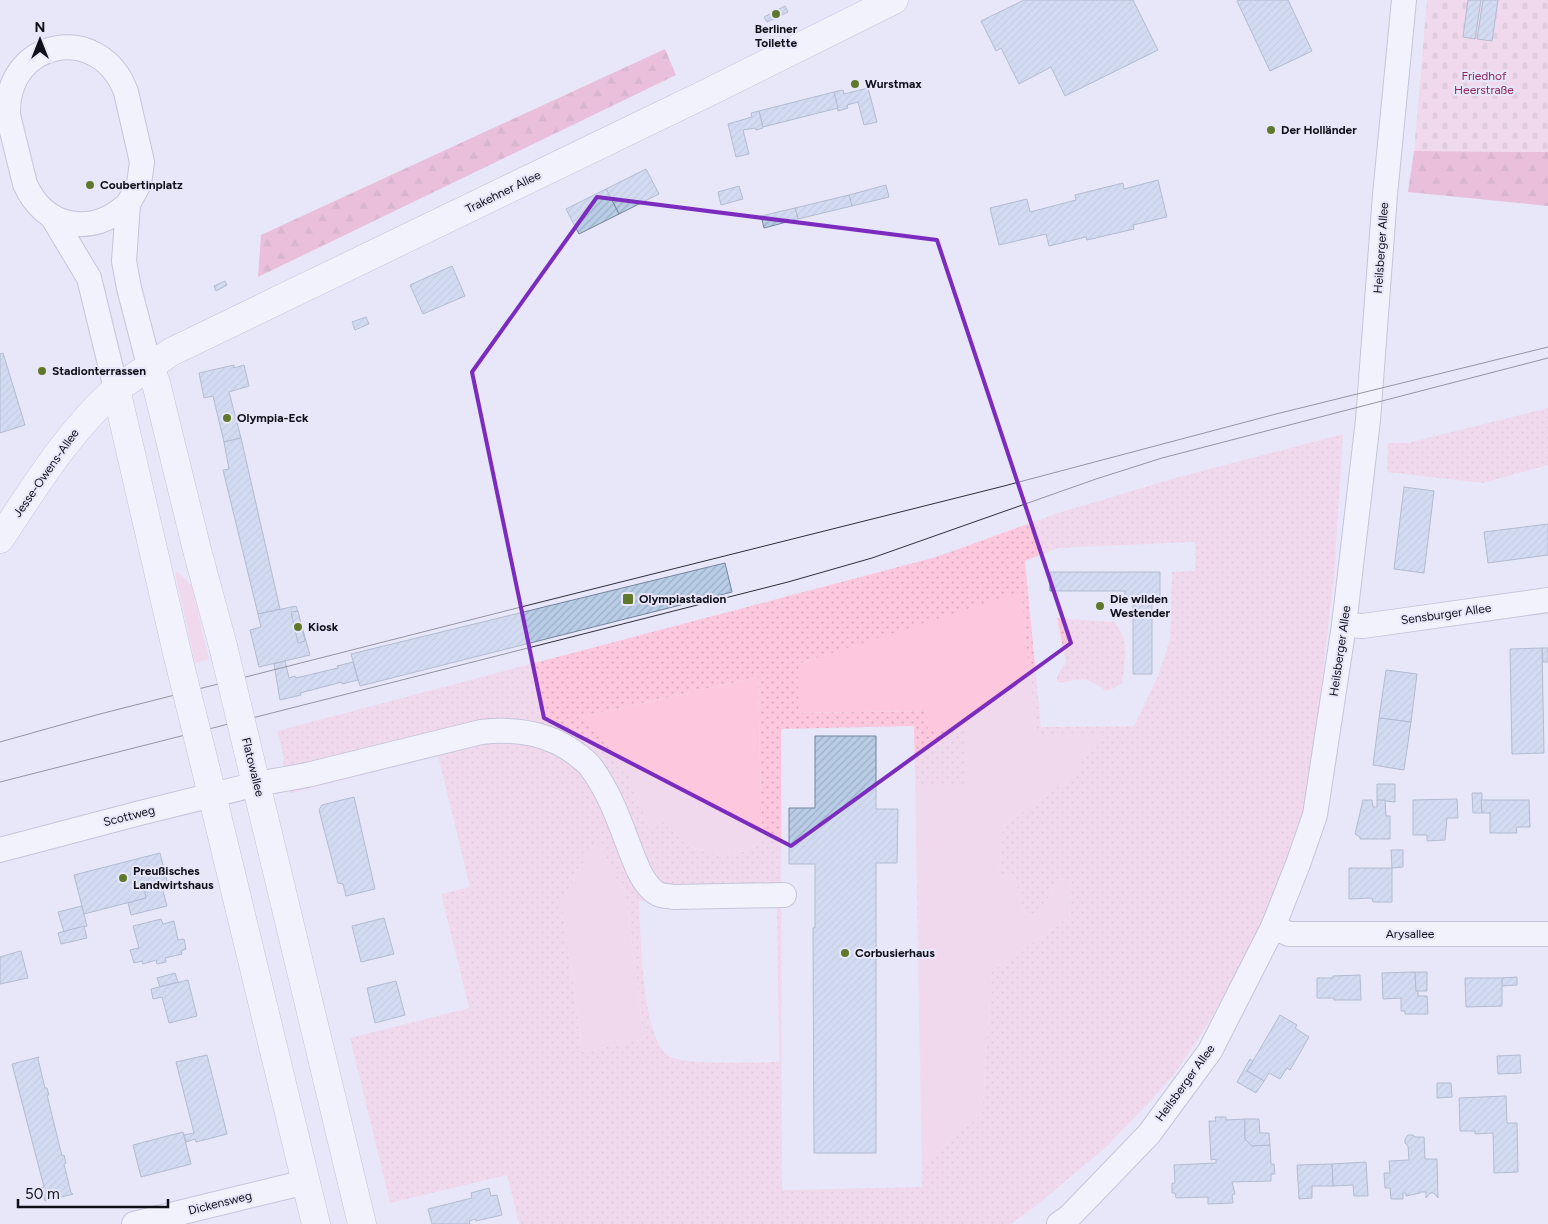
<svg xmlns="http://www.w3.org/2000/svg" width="1548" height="1224" font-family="Figtree,sans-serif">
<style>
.grass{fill:#fdc8de}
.forest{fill:url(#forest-firs)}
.cemetery{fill:url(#cemetery-stones)}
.park{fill:url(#park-dots);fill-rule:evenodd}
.building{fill:url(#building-hatch);stroke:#72859d}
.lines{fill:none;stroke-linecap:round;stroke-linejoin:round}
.minor-casing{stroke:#9b99b7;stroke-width:26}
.tertiary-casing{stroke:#9b99b7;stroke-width:29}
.secondary-casing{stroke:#9b99b7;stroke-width:29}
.minor{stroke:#fff;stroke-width:24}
.tertiary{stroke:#fff;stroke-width:28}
.secondary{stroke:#fff;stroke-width:28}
.tram{stroke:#2e2e39;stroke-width:1}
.secondary-bridge-casing{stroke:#9b99b7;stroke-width:29;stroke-linecap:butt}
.secondary-bridge{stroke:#fff;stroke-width:28}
.marked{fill:none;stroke:#7b2cbf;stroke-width:4;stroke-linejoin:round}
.poi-dot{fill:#5f782b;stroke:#e8e7fa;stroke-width:2}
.labels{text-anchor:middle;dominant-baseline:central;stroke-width:4;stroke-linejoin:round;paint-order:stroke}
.poi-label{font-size:12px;font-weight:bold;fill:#0f0f19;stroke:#e8e7fa;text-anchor:start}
.park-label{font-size:12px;fill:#90255e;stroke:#e8e7fa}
.street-label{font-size:12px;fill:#0f0f19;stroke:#e8e7fa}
</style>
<defs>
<pattern id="forest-firs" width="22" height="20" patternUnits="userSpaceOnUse" patternTransform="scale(1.25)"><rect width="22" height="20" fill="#eb8fb8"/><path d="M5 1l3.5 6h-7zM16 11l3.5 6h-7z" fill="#c87a9e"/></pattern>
<pattern id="cemetery-stones" width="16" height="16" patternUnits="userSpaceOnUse" patternTransform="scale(1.25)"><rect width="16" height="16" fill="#fdc8de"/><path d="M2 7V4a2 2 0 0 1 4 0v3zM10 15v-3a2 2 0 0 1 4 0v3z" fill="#d8abbe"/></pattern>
<pattern id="park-dots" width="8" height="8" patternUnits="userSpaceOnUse" patternTransform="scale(1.25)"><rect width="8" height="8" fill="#fdc8de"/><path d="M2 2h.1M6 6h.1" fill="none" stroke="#d8abbe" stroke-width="1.8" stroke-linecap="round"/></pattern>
<pattern id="building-hatch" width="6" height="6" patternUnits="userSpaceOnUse" patternTransform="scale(1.25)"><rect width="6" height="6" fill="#b9cde7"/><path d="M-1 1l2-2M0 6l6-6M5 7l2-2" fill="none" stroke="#9eafc6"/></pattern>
</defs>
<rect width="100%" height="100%" fill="#e8e7fa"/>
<!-- grass -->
<g class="grass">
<path d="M178 572 192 586 209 659 195 663 175 573Z"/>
<path d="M1021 591 1036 733H1107V736L1084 758 1076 775 1003 826 999 875 1014 876 1025 914 1039 915 1058 879 1072 880 1069 917 992 971 982 1114 922 1165 916 785 965 730H928L927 711 798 713V664Z"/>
<path d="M758 677 762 842 745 851 721 855 690 847 663 821 649 829 639 805 582 717Z"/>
<path d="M597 840 627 900 644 1039 583 1052 561 902Z"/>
</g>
<!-- forest -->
<g class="forest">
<path d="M665 49 676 75 258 277 261 235Z"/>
<path d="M1414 151 1548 152V206L1408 192Z"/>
</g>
<!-- cemetery -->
<path class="cemetery" d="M1427 0H1548V152L1414 151Z"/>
<!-- park -->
<g class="park">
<path d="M1548 408V465L1483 483 1387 472 1388 443H1407Z"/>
<path d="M1343 434 1334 577 1307 809 1287 865 1257 934 1208 1024 1173 1076 1144 1108 1106 1147 1042 1201 1011 1224H519L507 1175 390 1203 350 1038 469 1008 441 894 470 887 438 756 291 793 283 763 284 758 277 731 936 557 1058 513 1179 477ZM1195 542V571L1172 572 1170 640 1158 676 1134 726 1041 727 1025 561 1058 548ZM1021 592 1036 734 1107 733V736L1101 738 1084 758 1075 775 1003 826 999 875 1014 876 1025 914 1039 915 1058 879 1072 881 1069 917 992 971 982 1114 922 1164 916 785 966 784 965 730H928L927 711 798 713V664ZM758 677 762 842 745 851 721 855 690 847 663 821 649 829 625 766 582 717ZM914 726 922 1187 782 1190 781 729ZM597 840 627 900 644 1039 583 1052 561 902ZM639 901H777L779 1062C756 1062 686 1066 669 1056 641 1039 641 933 639 901Z"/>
<path d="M1057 618 1114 622C1117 626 1121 631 1123 636 1128 650 1124 668 1122 683L1115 688 1106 691C1100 687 1092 681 1085 680 1075 678 1066 684 1057 682V676L1066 662Z"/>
</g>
<!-- building -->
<g class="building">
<path d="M1024 0H1133L1158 50 1065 96 1051 67 1019 84 1001 48 996 51 981 21Z"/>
<path d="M1240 0H1288L1312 51 1270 71 1237 1Z"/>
<path d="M1468 0H1481L1475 39 1463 37Z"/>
<path d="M1483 0H1498L1492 41 1477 39Z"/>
<path d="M785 6 788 12 767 22 764 17Z"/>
<path d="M868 88 877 122 864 125 858 102 847 105 848 108 838 111 834 92 843 90 844 94Z"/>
<path d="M834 92 838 108 763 127 759 111Z"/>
<path d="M759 111 763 128 756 130 755 128 743 130 749 154 736 157 728 124 752 117 751 113Z"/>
<path d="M646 169 659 194 619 214 606 189Z"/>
<path d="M1158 180 1167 217 1133 225 1134 229 1087 240 1086 237 1049 246 1046 234 999 245 990 208 1027 199 1030 212 1076 200 1075 195 1123 183 1124 189Z"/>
<path d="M886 185 889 197 852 206 849 195Z"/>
<path d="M739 186 743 199 721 205 718 192Z"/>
<path d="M606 189 619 214 579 234 566 209Z"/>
<path d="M849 195 852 206 798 219 795 208Z"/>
<path d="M795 208 798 219 764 228 761 216Z"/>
<path d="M452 266 465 296 423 314 410 285Z"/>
<path d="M225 281 227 285 216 291 214 286Z"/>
<path d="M366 317 369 324 355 330 352 322Z"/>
<path d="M3 353 25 425 0 433V354Z"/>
<path d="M234 365V368L244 365 249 386 229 392 241 438 224 442 213 396 204 398 199 373Z"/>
<path d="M241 438 280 609 258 614 223 470 229 469 224 442Z"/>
<path d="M1404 487 1434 491 1424 573 1394 569Z"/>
<path d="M1548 524V555L1488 563 1484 532Z"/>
<path d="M725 563 732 592 360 686 351 654Z"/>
<path d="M1050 572H1160V598H1152V674H1133V598H1125V591H1050Z"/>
<path d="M296 606 310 655 259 667 250 630 261 627 258 614Z"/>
<path d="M298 611 305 641 298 643 291 612Z"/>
<path d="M1542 648 1544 753 1512 754 1510 649Z"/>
<path d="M1542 648H1548V662H1543Z"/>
<path d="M285 661 289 678 295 676 296 678 338 668 337 666 353 662 358 680 342 684V682L300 693 301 695 280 700 274 664Z"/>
<path d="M1386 670 1417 674 1411 722 1379 718Z"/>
<path d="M1379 718 1411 722 1404 770 1373 765Z"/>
<path d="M815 736H876V809H898L897 863H876V1153H814L813 928H815V864H789V808H815Z"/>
<path d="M1377 784H1395V802L1377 800Z"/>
<path d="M1472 793H1482V813H1473Z"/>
<path d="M354 797 375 889 346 896 343 884 338 883 319 810 322 805Z"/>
<path d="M1457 799 1458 818H1447L1445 840 1427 841V835H1413V800Z"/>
<path d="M1363 800H1372L1373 807H1377V800H1385L1386 816H1390V839H1360V837L1355 834Z"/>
<path d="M1481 800H1529L1530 827H1516L1517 833H1490V813H1482Z"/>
<path d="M1391 850H1403V867L1392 868Z"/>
<path d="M160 853 168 885 145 891 146 898 84 914 74 875Z"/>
<path d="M1349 868H1392V902H1373L1372 898 1349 899Z"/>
<path d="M162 887 167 906 131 915 128 903 146 898 145 891Z"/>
<path d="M82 906 87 926 64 932 58 912Z"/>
<path d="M384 918 394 954 361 962 352 926Z"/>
<path d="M161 919 163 924 174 921 178 940 184 939 186 949 181 951 182 954 165 958 166 962 157 964 156 960 143 964 142 961 134 963 130 950 139 948 133 926Z"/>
<path d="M84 926 87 938 61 944 58 933Z"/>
<path d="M20 951H21L28 978 0 984V957Z"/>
<path d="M1415 972 1416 991H1418V996H1427L1428 1014H1405V1011H1401V998L1383 999 1382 973Z"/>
<path d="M1415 972H1427V991H1416Z"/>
<path d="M175 973 178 982 160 987 157 978Z"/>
<path d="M1360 975 1361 1000H1334V998H1317V978H1333V976Z"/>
<path d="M1517 977V985L1502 986V978Z"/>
<path d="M1502 978V1006L1466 1007 1465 978Z"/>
<path d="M188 980 197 1016 169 1023 162 997 153 999 151 989Z"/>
<path d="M396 981 405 1015 375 1023 367 988Z"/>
<path d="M1280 1015 1297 1025 1295 1028 1309 1037 1290 1070 1287 1068 1280 1079 1269 1073 1264 1081 1247 1071Z"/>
<path d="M207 1055 227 1134 196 1142 195 1139 186 1142 184 1135 194 1133 176 1062Z"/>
<path d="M1520 1055 1521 1073 1498 1074 1497 1056Z"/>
<path d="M39 1057 38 1059 45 1088H47L49 1095H47L62 1156 64 1155 66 1163 64 1164 71 1193 73 1194 45 1201 42 1188 44 1187 12 1064Z"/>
<path d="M1250 1059 1253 1061 1247 1071 1264 1081 1256 1093 1237 1082Z"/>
<path d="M1437 1083H1451L1452 1097 1437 1098Z"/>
<path d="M1506 1096 1507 1123H1517L1518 1172 1494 1173 1493 1133 1475 1134V1131H1460L1459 1098Z"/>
<path d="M1215 1117H1226V1120L1245 1119V1139L1252 1146 1270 1145 1271 1164H1274L1275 1174H1271V1181L1232 1182 1235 1194 1232 1195 1233 1203 1208 1204V1197L1176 1198 1175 1193H1172V1183H1175L1174 1165 1216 1163V1159L1211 1160 1209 1121H1216Z"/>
<path d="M1245 1119H1259L1260 1133H1269L1270 1145 1252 1146 1245 1139Z"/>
<path d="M183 1132 191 1164 141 1177 133 1145Z"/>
<path d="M1408 1135H1413L1415 1137H1424L1425 1159H1437L1438 1198 1434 1193H1430L1426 1198V1192H1420V1193L1406 1196V1193H1403V1199H1391L1390 1188H1385L1384 1173H1390L1389 1161 1409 1160 1408 1146 1405 1143V1139Z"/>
<path d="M1366 1162 1368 1196H1354L1353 1185 1333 1186 1332 1164Z"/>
<path d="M1332 1164 1333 1186H1312V1198L1299 1199 1297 1165Z"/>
<path d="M489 1188 491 1196 497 1195 502 1215 476 1221 475 1219 469 1221 470 1224H432L428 1209 472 1198 471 1193Z"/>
</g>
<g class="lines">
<defs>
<g id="minor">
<path d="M128 204C92 237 45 229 25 184L8 115C5 39 100 21 126 92L142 162 139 184 128 204 124 261 129 288 149 365"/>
<path d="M53 218 89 278 116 389"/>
<path d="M1344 625 1363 626 1548 600"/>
<path d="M0 850 140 813 257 784 307 775 481 732C517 728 550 733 579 756 582 759 587 762 590 766 609 791 619 820 630 849 636 864 643 886 658 894 662 896 669 896 673 897L784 895"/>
<path d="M1273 927 1289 934H1548"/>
<path d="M134 1224 306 1182"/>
<path d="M1059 1224 1069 1217 1149 1134 1210 1051 1273 927 1298 864 1315 815 1344 625 1368 420 1385 195 1404 0"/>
</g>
<path id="tertiary" d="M0 539C35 486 68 432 116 389"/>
<g id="secondary">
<path d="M149 365 156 383 197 550 223 646"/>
<path d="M178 657 116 389 171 352 705 94 894 0"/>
<path d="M250 759 362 1224"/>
<path d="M206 770 316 1224"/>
</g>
</defs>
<!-- minor casing -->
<use href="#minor" class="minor-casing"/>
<!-- tertiary casing -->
<use href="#tertiary" class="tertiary-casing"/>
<!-- secondary casing -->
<use href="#secondary" class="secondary-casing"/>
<!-- minor -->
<use href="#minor" class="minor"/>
<!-- tertiary -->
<use href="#tertiary" class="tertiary"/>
<!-- secondary -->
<use href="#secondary" class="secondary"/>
<!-- tram -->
<g class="tram">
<path d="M0 742 96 715 529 605 1004 486 1276 414 1548 347"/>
<path d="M0 782 788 582 872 558 1096 479 1162 458 1548 358"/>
</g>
<defs>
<g id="secondary-bridge">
<path d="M223 646 250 759"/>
<path d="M178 657 206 770"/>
</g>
</defs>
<!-- secondary-bridge casing -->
<use href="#secondary-bridge" class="secondary-bridge-casing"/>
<!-- secondary-bridge -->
<use href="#secondary-bridge" class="secondary-bridge"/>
</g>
<!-- marked area -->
<path d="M0 0H1548V1224H0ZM597 197 937 240 1071 643 791 846 544 718 472 372Z" fill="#e8e7fa" fill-opacity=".55" fill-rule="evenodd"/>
<path class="marked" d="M597 197 937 240 1071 643 791 846 544 718 472 372Z"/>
<!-- markers -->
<g class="poi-dot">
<circle cx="776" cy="14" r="5"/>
<circle cx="855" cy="84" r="5"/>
<circle cx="1271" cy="130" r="5"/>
<circle cx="90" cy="185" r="5"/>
<circle cx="42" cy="371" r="5"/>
<circle cx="227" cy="418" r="5"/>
<rect x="622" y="593" width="12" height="12" rx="2.5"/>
<circle cx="1100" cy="606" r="5"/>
<circle cx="298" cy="627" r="5"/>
<circle cx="123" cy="878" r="5"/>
<circle cx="845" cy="953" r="5"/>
</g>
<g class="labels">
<!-- poi labels -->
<g class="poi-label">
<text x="776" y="29" text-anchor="middle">Berliner<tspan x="776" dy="14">Toilette</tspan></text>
<text x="865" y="84">Wurstmax</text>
<text x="1281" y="130">Der Holländer</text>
<text x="100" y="185">Coubertinplatz</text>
<text x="52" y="371">Stadionterrassen</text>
<text x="237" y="418">Olympia-Eck</text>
<text x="639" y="599">Olympiastadion</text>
<text x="1110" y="599">Die wilden<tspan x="1110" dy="14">Westender</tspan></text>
<text x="308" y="627">Kiosk</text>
<text x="133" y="871">Preußisches<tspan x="133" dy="14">Landwirtshaus</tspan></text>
<text x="855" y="953">Corbusierhaus</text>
</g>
<!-- park labels -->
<g class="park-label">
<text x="1484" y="76">Friedhof<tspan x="1484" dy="14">Heerstraße</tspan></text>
</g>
<!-- street labels -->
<g class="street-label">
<text transform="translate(503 192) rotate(-26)">Trakehner Allee</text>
<text transform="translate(1381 248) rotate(-86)">Heilsberger Allee</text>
<text transform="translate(46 473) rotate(-55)">Jesse-Owens-Allee</text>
<text transform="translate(1446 614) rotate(-8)">Sensburger Allee</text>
<text transform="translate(1340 651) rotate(-82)">Heilsberger Allee</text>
<text transform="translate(253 767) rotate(76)">Flatowallee</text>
<text transform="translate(129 816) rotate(-14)">Scottweg</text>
<text x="1410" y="934">Arysallee</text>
<text transform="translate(1185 1083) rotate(-54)">Heilsberger Allee</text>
<text transform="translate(220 1203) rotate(-14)">Dickensweg</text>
</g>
</g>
<!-- north arrow -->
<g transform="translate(40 40)" stroke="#e8e7fa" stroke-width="4" paint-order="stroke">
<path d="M0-4L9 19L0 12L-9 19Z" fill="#0f0f19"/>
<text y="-8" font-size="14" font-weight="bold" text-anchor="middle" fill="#0f0f19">N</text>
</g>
<!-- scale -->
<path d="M18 1199v8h150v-8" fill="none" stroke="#0f0f19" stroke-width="2.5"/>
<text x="25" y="1199" font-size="15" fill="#0f0f19" stroke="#e8e7fa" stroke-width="4" paint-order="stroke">50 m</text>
</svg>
